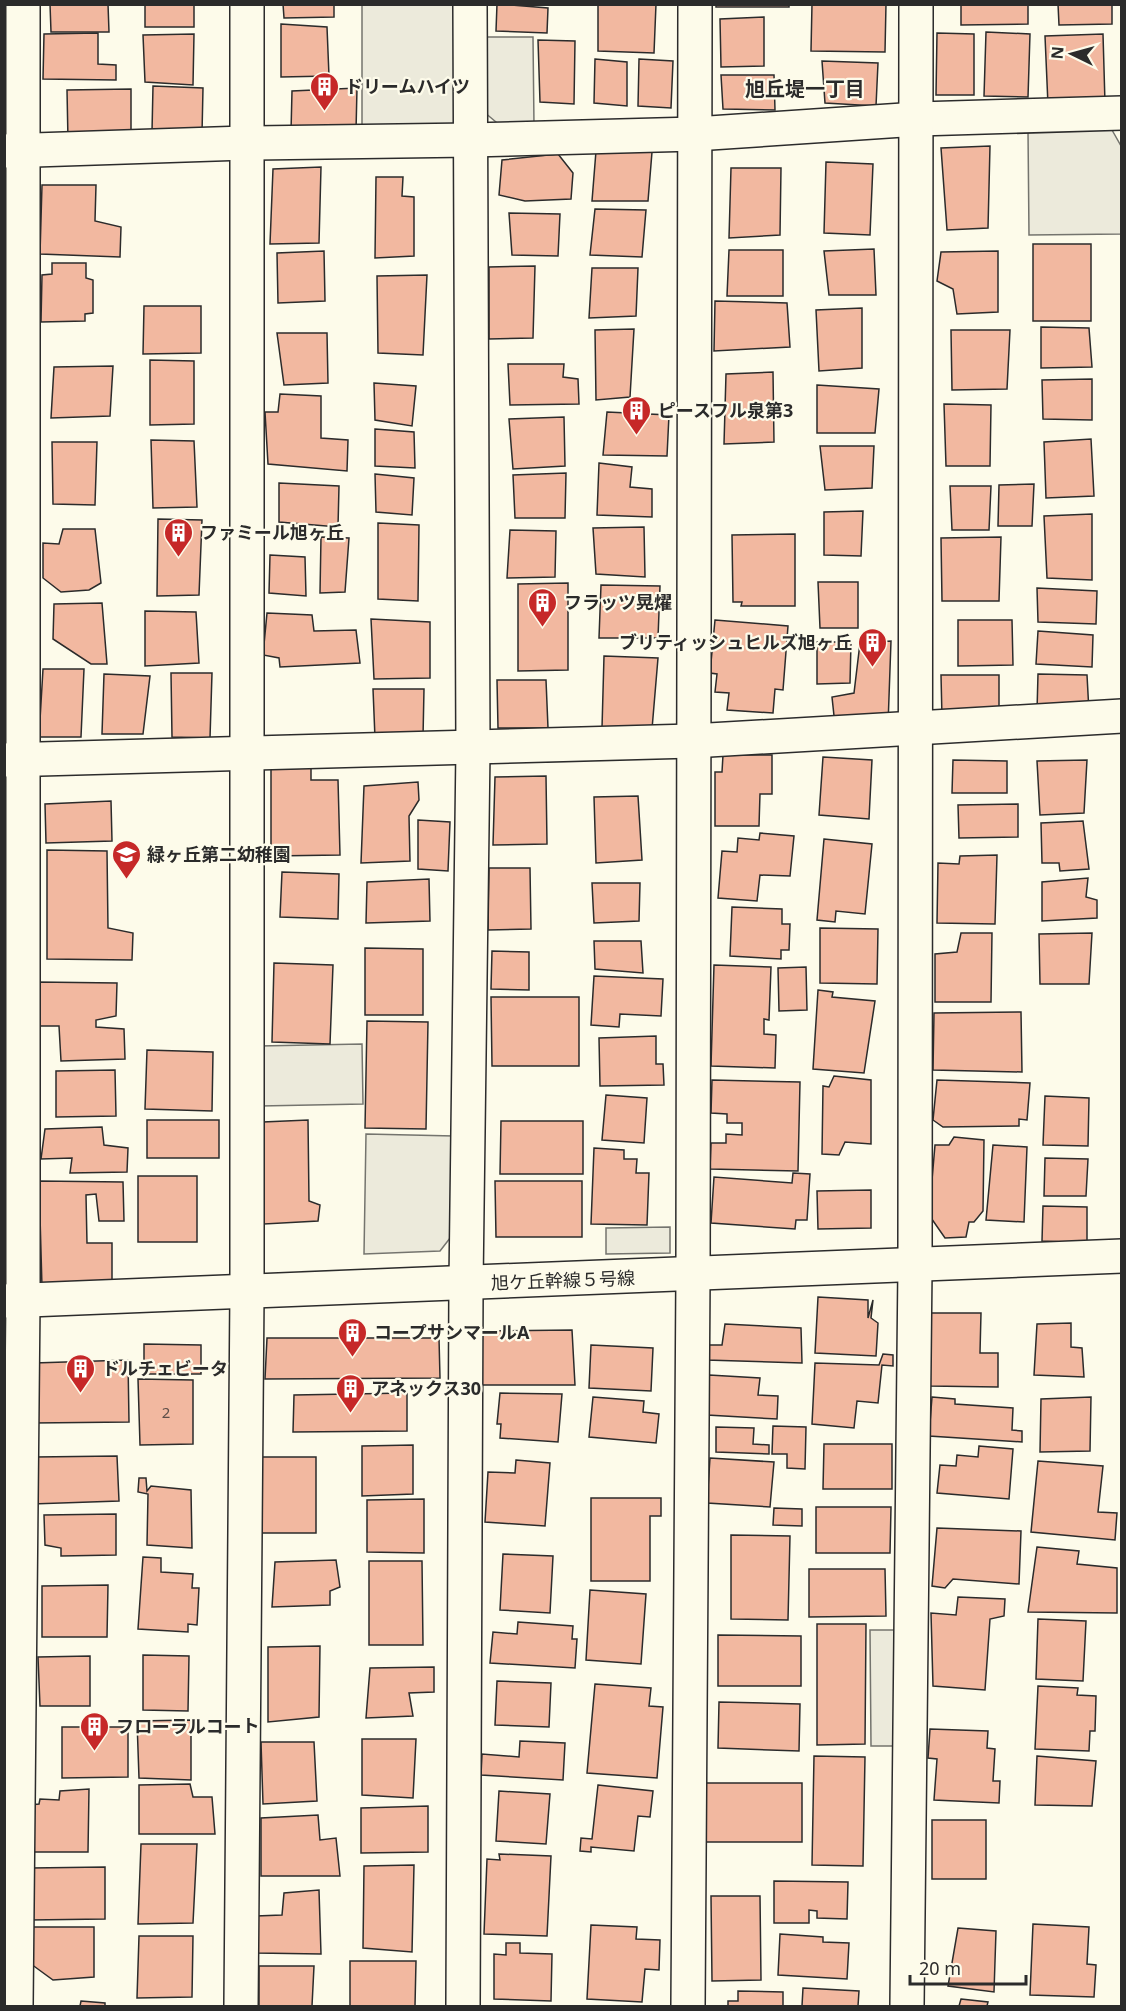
<svg xmlns="http://www.w3.org/2000/svg" width="1126" height="2011" font-family="'Noto Sans','Noto Sans JP',sans-serif">
<style>
.parking{fill:#eceadb;stroke:#74746e;stroke-width:1.5}
.building{fill:#f2b8a0;stroke:#2b2b2b;stroke-width:1.5}
.lines{fill:none;stroke-linecap:round;stroke-linejoin:round}
.minor-casing{stroke:#2b2b2b;stroke-width:36}
.tertiary-casing{stroke:#2b2b2b;stroke-width:36}
.minor{stroke:#fdfbea;stroke-width:33}
.tertiary{stroke:#fdfbea;stroke-width:33}
.labels{text-anchor:middle;dominant-baseline:central;stroke-width:4.5;stroke-linejoin:round;paint-order:stroke}
.number-label{font-size:15px;fill:#5d4e48}
.poi-label{font-size:18px;font-weight:bold;fill:#2b2b2b;stroke:#fdfbea;text-anchor:start}
.street-label{font-size:18px;fill:#2b2b2b;stroke:#fdfbea}
.neighbourhood-label{font-size:20px;font-weight:bold;fill:#2b2b2b;stroke:#fdfbea}
</style>
<rect width="100%" height="100%" fill="#fdfbea"/>
<!-- parking -->
<g class="parking">
<path d="M362 5H454L455 129H362Z"/>
<path d="M483 37H533L534 126 502 127 484 112Z"/>
<path d="M1112 130 1121 146V234L1029 235 1028 131Z"/>
<path d="M362 1044 363 1104 260 1106 259 1046Z"/>
<path d="M366 1134 454 1136V1233L440 1251 364 1254Z"/>
<path d="M670 1227V1253L606 1254V1228Z"/>
<path d="M870 1630H896L897 1746H871Z"/>
</g>
<!-- building -->
<g class="building">
<path d="M50 4H108L109 32H51Z"/>
<rect x="145" y="4" width="49" height="23"/>
<path d="M283 4H334V17L284 18Z"/>
<path d="M497 4 548 8 547 33 496 31Z"/>
<path d="M598 4H656L654 53 598 51Z"/>
<rect x="716" y="4" width="73" height="3"/>
<path d="M812 4H886L885 52 811 51Z"/>
<path d="M961 4H1028V24L961 25Z"/>
<path d="M1058 4H1112V24L1059 25Z"/>
<path d="M764 17V66L721 67 720 19Z"/>
<path d="M281 24 327 27 329 76 281 77Z"/>
<path d="M986 32 1030 34 1028 97 984 96Z"/>
<path d="M98 33V64L116 65V80L43 79 44 34Z"/>
<path d="M937 33 974 34V95H936Z"/>
<path d="M194 34 193 85 145 82 143 35Z"/>
<path d="M1103 34 1105 103 1048 105 1045 36Z"/>
<path d="M538 40 575 41 574 104 540 102Z"/>
<path d="M595 59 627 62V106L594 103Z"/>
<path d="M639 59 673 61 671 108 638 106Z"/>
<path d="M822 61 878 63 876 106 825 103Z"/>
<path d="M721 75H774L775 110 723 109Z"/>
<path d="M153 86 203 88 202 134 152 132Z"/>
<path d="M357 88 356 131 291 132 292 91Z"/>
<path d="M131 89V140H68L67 90Z"/>
<path d="M990 146 988 228 947 230 941 148Z"/>
<path d="M596 151 652 152 648 201H592Z"/>
<path d="M558 154 573 173 571 199 525 201 499 195 502 160Z"/>
<path d="M826 162 873 164 870 235 824 233Z"/>
<path d="M321 167 319 243 270 244 273 169Z"/>
<path d="M731 168H781L780 235 729 238Z"/>
<path d="M376 177H403L402 196 414 197V256L375 258Z"/>
<path d="M42 185H96L95 221 121 227 120 257 40 254Z"/>
<path d="M595 209 646 210 642 257 590 255Z"/>
<path d="M509 213 560 214 558 256 512 255Z"/>
<rect x="1033" y="244" width="58" height="77"/>
<path d="M874 249 876 295H829L824 251Z"/>
<path d="M729 250H783V296H727Z"/>
<path d="M324 251 325 301 278 303 277 253Z"/>
<path d="M998 251V312L957 314 953 289 937 281 941 252Z"/>
<path d="M52 263H86V278L93 280V313L85 314V321L41 322 42 275 52 274Z"/>
<path d="M535 266 533 338 489 339V267Z"/>
<path d="M592 268H638L636 316 589 318Z"/>
<path d="M427 275 423 355 378 353 377 276Z"/>
<path d="M715 301 787 303 790 347 714 351Z"/>
<path d="M144 306H201V353L143 354Z"/>
<path d="M862 308V368L819 371 816 310Z"/>
<path d="M1041 327 1089 328 1092 367 1041 368Z"/>
<path d="M634 329 630 397 596 400 595 330Z"/>
<path d="M951 330H1010L1007 389 952 390Z"/>
<path d="M277 333H327L328 383 284 385Z"/>
<path d="M150 360 194 361V424L150 425Z"/>
<path d="M508 364H564L563 377 578 379 579 404 510 405Z"/>
<path d="M113 366 110 416 51 418 54 367Z"/>
<path d="M773 372 774 442 724 444 726 374Z"/>
<path d="M1092 379V420L1043 419 1042 380Z"/>
<path d="M374 383 416 386 412 426 375 420Z"/>
<path d="M817 385 879 389 875 433H817Z"/>
<path d="M280 394 321 396V438L348 440 347 471 268 464 265 412H278Z"/>
<path d="M944 404 991 405 990 466H946Z"/>
<path d="M607 412 669 415 667 456 603 455Z"/>
<path d="M564 417 565 466 513 469 509 419Z"/>
<path d="M375 429 414 432 415 468 375 466Z"/>
<path d="M1091 439 1094 496 1046 498 1044 442Z"/>
<path d="M151 440 194 441 197 507 153 508Z"/>
<path d="M52 442H97L95 505 53 504Z"/>
<path d="M820 446H874L872 488 825 490Z"/>
<path d="M599 463 632 467 630 487 652 489V517L597 515Z"/>
<path d="M566 473 565 518H515L513 475Z"/>
<path d="M375 474 414 478 412 515 376 512Z"/>
<path d="M279 483 339 486 338 527 279 522Z"/>
<path d="M1034 484 1032 526H998L999 485Z"/>
<path d="M950 486H991L989 530H952Z"/>
<path d="M863 511 861 556 824 555V512Z"/>
<path d="M1092 514V580L1047 578 1044 516Z"/>
<path d="M158 519 202 520 199 595 157 596Z"/>
<path d="M378 523 419 525 418 601 378 599Z"/>
<path d="M644 527 645 577 596 574 593 528Z"/>
<path d="M63 529H95L101 583 89 590 61 592 43 578V543L59 544Z"/>
<path d="M510 530 556 531 555 577 507 578Z"/>
<path d="M795 534V606H741L742 602H733L732 535Z"/>
<path d="M321 537 349 538 345 592 320 593Z"/>
<path d="M1001 537 999 601H942L941 538Z"/>
<path d="M270 555 305 557 306 596 269 593Z"/>
<path d="M818 582H858V628H820Z"/>
<path d="M568 583V670L518 671V584Z"/>
<path d="M601 585 660 586 658 638H599Z"/>
<path d="M1037 588 1097 591 1096 624 1038 622Z"/>
<path d="M102 603 107 664H91L53 639 54 604Z"/>
<path d="M145 611 196 612 199 663 145 666Z"/>
<path d="M267 613 312 615 314 631 356 630 360 663 280 667 279 658 263 655Z"/>
<path d="M371 619 430 622V678L374 679Z"/>
<path d="M715 620 788 626 783 690 775 689 773 713 727 710 729 693 715 692 717 674 710 673Z"/>
<path d="M958 620H1012L1013 665 958 666Z"/>
<path d="M1038 631 1093 635 1092 667 1036 664Z"/>
<path d="M891 641 888 725H835L832 697 854 693 860 643Z"/>
<path d="M817 642H851L850 683 817 684Z"/>
<path d="M604 656 658 658 652 729 602 728Z"/>
<path d="M43 669H84L81 737H39Z"/>
<path d="M171 673H212L210 738 172 737Z"/>
<path d="M104 674 150 676 143 734H102Z"/>
<path d="M1038 674 1087 675 1089 712 1037 711Z"/>
<path d="M941 675H999V714L942 718Z"/>
<path d="M497 680H546L548 728H498Z"/>
<path d="M373 689H424L423 737 375 738Z"/>
<path d="M723 755H772V794H760L759 826H715V772H722Z"/>
<path d="M823 757 872 760 869 819 819 815Z"/>
<path d="M953 760 1007 761V793H952Z"/>
<path d="M1087 760 1084 813 1040 815 1037 761Z"/>
<path d="M311 768V780H338L340 855 271 856V769Z"/>
<path d="M546 776 547 844 493 845 495 777Z"/>
<path d="M418 782 419 800 409 816 410 861 361 863 364 786Z"/>
<path d="M638 796 642 860 596 863 594 797Z"/>
<path d="M111 801 112 841 46 843 45 804Z"/>
<path d="M1018 804V837L959 838 958 805Z"/>
<path d="M418 820 450 822 448 871 418 869Z"/>
<path d="M1083 821 1089 869 1060 871 1059 863H1042L1041 823Z"/>
<path d="M760 833 794 836 790 876 760 875 757 901 718 898 722 851 737 852 738 838 759 840Z"/>
<path d="M824 839 872 844 865 914 836 911 835 922 817 920Z"/>
<path d="M47 850 107 851 108 928 133 933 132 960 47 959Z"/>
<path d="M997 855 995 924 937 923 938 863 959 864 960 856Z"/>
<path d="M489 868H530L531 929 488 930Z"/>
<path d="M282 872 339 874 338 919 280 917Z"/>
<path d="M1088 878 1086 897 1097 900V918L1042 921V882Z"/>
<path d="M429 879 430 921 366 923 367 882Z"/>
<path d="M592 883H640L639 921 594 923Z"/>
<path d="M732 907 782 909V924H790L789 950H781V959L730 956Z"/>
<path d="M820 928 878 929 877 984 820 983Z"/>
<path d="M961 933H992L991 1002H935V954L957 952Z"/>
<path d="M1092 933 1089 984H1040L1039 934Z"/>
<path d="M594 941H641L643 973 595 969Z"/>
<path d="M365 948 423 949V1015H365Z"/>
<path d="M492 951 529 952V990L491 989Z"/>
<path d="M274 963 333 965 330 1044 272 1042Z"/>
<path d="M714 965 771 967 769 1020 764 1019V1034L776 1035 775 1068 711 1066Z"/>
<path d="M806 967 807 1010 779 1011 778 968Z"/>
<path d="M594 976 663 979 661 1016 620 1014 619 1027 591 1025Z"/>
<path d="M36 982 117 983 116 1016 96 1020V1027L124 1029 125 1059 61 1061 59 1026H34Z"/>
<path d="M818 990 833 992 832 997 875 1001 864 1073 813 1069Z"/>
<path d="M491 997H579V1066H492Z"/>
<path d="M1021 1012 1022 1072 933 1070 934 1013Z"/>
<path d="M367 1021 428 1022 426 1129 365 1128Z"/>
<path d="M656 1036V1064H663L664 1085 600 1086 599 1038Z"/>
<path d="M147 1050 213 1052 212 1111 145 1109Z"/>
<path d="M115 1070 116 1116 56 1117V1071Z"/>
<path d="M834 1076 871 1080V1144L845 1142 839 1155 822 1154 823 1086 829 1087Z"/>
<path d="M712 1080 800 1082 798 1171 710 1169 711 1143H726V1134L742 1135V1123H727V1114L711 1113Z"/>
<path d="M937 1080 1030 1083 1027 1120 1019 1119V1126L943 1127 933 1120Z"/>
<path d="M606 1095 647 1098 644 1143 602 1140Z"/>
<path d="M1045 1096 1089 1098 1088 1146 1043 1145Z"/>
<rect x="147" y="1120" width="72" height="38"/>
<path d="M308 1120 309 1201 320 1205 318 1221 264 1224 263 1122Z"/>
<path d="M501 1121H583V1174H500Z"/>
<path d="M102 1127 104 1145 128 1148 127 1172 70 1173 72 1158 41 1159 45 1129Z"/>
<path d="M954 1137 984 1140 983 1211 974 1222H969L966 1237 945 1238 929 1215 935 1145H949Z"/>
<path d="M993 1145 1027 1147 1024 1222 986 1220Z"/>
<path d="M594 1148 624 1150V1159H637L636 1173H649L647 1225 591 1224Z"/>
<path d="M1045 1158 1088 1159 1086 1196H1044Z"/>
<path d="M793 1173 810 1174 807 1220H796L795 1229 711 1223 714 1177 792 1183Z"/>
<rect x="138" y="1176" width="59" height="66"/>
<path d="M39 1181 123 1182 124 1221H99L96 1194 86 1195 87 1243H112V1287H42Z"/>
<path d="M495 1181H582V1237H496Z"/>
<path d="M871 1190V1228L818 1229 817 1191Z"/>
<path d="M1043 1206 1087 1207V1243L1042 1241Z"/>
<path d="M818 1297 868 1300V1318L873 1300 871 1318 878 1323 876 1356 815 1353Z"/>
<path d="M931 1313H981L980 1353H998V1387L929 1386Z"/>
<path d="M1071 1323V1347L1082 1348 1084 1377 1034 1375 1037 1324Z"/>
<path d="M725 1324 801 1328 802 1363 706 1360 708 1345H722Z"/>
<path d="M572 1330 575 1385H477L478 1331Z"/>
<path d="M267 1338H439L440 1378 265 1379Z"/>
<path d="M144 1344 201 1345V1374H144Z"/>
<path d="M591 1345 653 1348 651 1391 589 1388Z"/>
<path d="M883 1354 893 1355V1366L882 1365 878 1403 857 1401 854 1428 812 1424 815 1363 879 1365Z"/>
<path d="M128 1360 129 1422 33 1423 34 1363Z"/>
<path d="M709 1375 760 1378 758 1395 778 1396 777 1419 707 1415Z"/>
<path d="M138 1379 193 1380V1444L140 1445Z"/>
<path d="M407 1393V1431L293 1432 294 1395Z"/>
<path d="M500 1393 562 1394 558 1442 500 1438 501 1424H497Z"/>
<path d="M593 1397 644 1401 643 1412 659 1414 656 1443 589 1437Z"/>
<path d="M932 1397 955 1399V1404L1013 1408 1012 1430 1022 1431V1442L929 1436Z"/>
<path d="M1091 1397 1090 1451 1040 1452 1041 1399Z"/>
<path d="M773 1426 806 1427 805 1469 787 1468V1454H772Z"/>
<path d="M716 1427 754 1428 753 1444 769 1445V1454L716 1452Z"/>
<path d="M824 1444H892V1489H823Z"/>
<path d="M413 1445V1494L362 1496V1446Z"/>
<path d="M979 1446 1013 1449 1009 1499 937 1493 940 1465 956 1466 957 1455 978 1457Z"/>
<path d="M117 1456 119 1501 32 1504 35 1457Z"/>
<path d="M261 1457H316V1533H260Z"/>
<path d="M710 1458 774 1462 770 1507 707 1503Z"/>
<path d="M516 1460 550 1463 545 1526 485 1522 488 1472 515 1473Z"/>
<path d="M1038 1461 1103 1466 1098 1512 1117 1513 1115 1540 1031 1532Z"/>
<path d="M139 1478H146L147 1491 151 1486 191 1490 192 1548 147 1545 148 1494 138 1492Z"/>
<path d="M591 1498H661V1516H650V1581H591Z"/>
<path d="M424 1499V1553L367 1552V1500Z"/>
<path d="M816 1507H891L890 1553H816Z"/>
<path d="M774 1508 802 1509V1526L773 1525Z"/>
<path d="M116 1514V1555L61 1556V1548L45 1545 44 1515Z"/>
<path d="M937 1528 1021 1531 1019 1584 953 1579 945 1588 932 1586Z"/>
<path d="M731 1535 790 1536 788 1620 731 1619Z"/>
<path d="M1037 1547 1079 1551 1077 1564 1117 1568V1613L1028 1612Z"/>
<path d="M503 1554 553 1556 550 1613 500 1610Z"/>
<path d="M143 1557 161 1558V1572L193 1574 192 1588H199L197 1625 188 1624V1632L138 1629Z"/>
<path d="M336 1560 340 1587 330 1591V1605L272 1607 275 1562Z"/>
<path d="M369 1561H422L423 1645H369Z"/>
<path d="M809 1569H885L886 1616 809 1617Z"/>
<path d="M108 1585 107 1637H42V1586Z"/>
<path d="M590 1590 646 1594 641 1664 586 1660Z"/>
<path d="M958 1597 1005 1599 1004 1616 990 1619 985 1690 933 1686 931 1613 956 1615Z"/>
<path d="M1038 1619 1086 1621 1083 1681 1036 1679Z"/>
<path d="M518 1622 573 1626 572 1639H577L575 1668 490 1663 493 1632 517 1634Z"/>
<path d="M817 1624H866L865 1744 817 1745Z"/>
<path d="M718 1635 801 1636V1686H718Z"/>
<path d="M320 1646 319 1717 268 1722V1647Z"/>
<path d="M143 1655 189 1656 188 1711 143 1710Z"/>
<path d="M90 1656V1706H40L38 1657Z"/>
<path d="M434 1667V1692L409 1693 413 1716 366 1718 370 1668Z"/>
<path d="M497 1681 551 1683 549 1727 495 1725Z"/>
<path d="M595 1684 651 1688 649 1706 663 1707 657 1778 587 1773Z"/>
<path d="M1038 1686 1078 1688 1077 1695 1096 1696 1095 1731H1090L1089 1751 1035 1749Z"/>
<path d="M719 1702 800 1704 799 1751 718 1748Z"/>
<path d="M191 1720V1780L139 1778 137 1721Z"/>
<path d="M62 1727H128V1777L62 1778Z"/>
<path d="M930 1729 988 1731 987 1748 995 1749 993 1781H1000L999 1803 934 1800 937 1759 928 1758Z"/>
<path d="M362 1739H416L413 1798 362 1795Z"/>
<path d="M520 1741 565 1743 563 1780 481 1775 482 1754 519 1757Z"/>
<path d="M261 1742H314L317 1801 263 1804Z"/>
<path d="M814 1756 865 1757 863 1866 812 1865Z"/>
<path d="M1037 1756 1096 1761 1092 1806 1035 1805Z"/>
<rect x="705" y="1783" width="97" height="59"/>
<path d="M190 1784 193 1797H212L215 1834H139V1785Z"/>
<path d="M598 1785 653 1791 650 1817 638 1816 634 1851 591 1847V1852L580 1851 581 1838 592 1839Z"/>
<path d="M89 1789 88 1852H28L29 1805 39 1804 40 1799 59 1800 60 1791Z"/>
<path d="M499 1791 550 1794 546 1844 496 1841Z"/>
<path d="M428 1806V1852L361 1853V1808Z"/>
<path d="M318 1815 320 1840 336 1838 340 1876H261V1818Z"/>
<rect x="932" y="1820" width="54" height="59"/>
<path d="M141 1844H197L193 1923 138 1924Z"/>
<path d="M499 1854 551 1856 547 1936 484 1934 487 1859 500 1860Z"/>
<path d="M414 1865 412 1952 363 1948 364 1866Z"/>
<path d="M105 1867V1919L29 1920 31 1868Z"/>
<path d="M774 1881 848 1882 847 1919 817 1918V1911L809 1910V1923H774Z"/>
<path d="M319 1890 321 1954 256 1953V1916L282 1915 284 1893Z"/>
<path d="M711 1896H760L761 1980 712 1981Z"/>
<path d="M1033 1924 1089 1927 1087 1964 1096 1965 1094 1997 1030 1995Z"/>
<path d="M591 1925 637 1927 636 1939 660 1940 659 1970 645 1969 642 2002 587 1999Z"/>
<path d="M32 1927H94V1977L53 1980 31 1964Z"/>
<path d="M958 1928 996 1931 994 1992 948 1986Z"/>
<path d="M780 1934 823 1937V1942L849 1943 847 1979 778 1975Z"/>
<path d="M139 1936H193L192 1997 137 1998Z"/>
<path d="M506 1943H520V1953L552 1954 551 2001 494 1999V1954L506 1955Z"/>
<path d="M350 1961H416L415 2006H350Z"/>
<path d="M259 1966H314L312 2006H259Z"/>
<path d="M803 1988 859 1991 858 2006H802Z"/>
<path d="M738 1991 783 1992V2006H728V2001H738Z"/>
<path d="M961 1999 988 2002 987 2006H959Z"/>
<path d="M81 2001 105 2003V2006H80Z"/>
</g>
<g class="lines">
<defs>
<g id="minor">
<path d="M4 151 245 143 471 140 695 134 918 119 1122 113"/>
<path d="M4 760 692 741 1122 716"/>
<path d="M16 2006 23 1300V4"/>
<path d="M241 2006 247 1292V4"/>
<path d="M463 2006 466 1284 473 749 470 4"/>
<path d="M688 2006 693 1276 695 4"/>
<path d="M907 2006 915 1267 916 4"/>
</g>
<path id="tertiary" d="M4 1301 1122 1256"/>
</defs>
<!-- minor casing -->
<use href="#minor" class="minor-casing"/>
<!-- tertiary casing -->
<use href="#tertiary" class="tertiary-casing"/>
<!-- minor -->
<use href="#minor" class="minor"/>
<!-- tertiary -->
<use href="#tertiary" class="tertiary"/>
</g>
<!-- icons -->
<defs>
<symbol id="building-pin" viewBox="-11 -11 22 30"><path d="M0 17L-7.5 6A9.5 9.5 0 1 1 7.5 6Z" fill="#c62828" stroke="#fdfbea"/><path d="M-4-6H4V6H1V3H-1V6H-4ZM-2.5-4.3h1.7v1.8h-1.7ZM.8-4.3h1.7v1.8H.8ZM-2.5-1h1.7V.8h-1.7ZM.8-1h1.7V.8H.8Z" fill="#fff"/></symbol>
<symbol id="school-pin" viewBox="-11 -11 22 30"><path d="M0 17L-7.5 6A9.5 9.5 0 1 1 7.5 6Z" fill="#c62828" stroke="#fdfbea"/><path d="M0-5L7-2L0 1L-7-2ZM-4 1L0 2.5L4 1V4Q0 6-4 4Z" fill="#fff"/></symbol>
</defs>
<g fill-rule="evenodd">
<use href="#building-pin" x="308" y="70" width="33" height="45"/>
<use href="#building-pin" x="620" y="394" width="33" height="45"/>
<use href="#building-pin" x="162" y="516" width="33" height="45"/>
<use href="#building-pin" x="526" y="586" width="33" height="45"/>
<use href="#building-pin" x="856" y="626" width="33" height="45"/>
<use href="#school-pin" x="110" y="838" width="33" height="45"/>
<use href="#building-pin" x="336" y="1316" width="33" height="45"/>
<use href="#building-pin" x="64" y="1352" width="33" height="45"/>
<use href="#building-pin" x="334" y="1372" width="33" height="45"/>
<use href="#building-pin" x="78" y="1710" width="33" height="45"/>
</g>
<g class="labels">
<!-- number labels -->
<g class="number-label">
<text x="166" y="1412">2</text>
</g>
<!-- poi labels -->
<g class="poi-label">
<text x="345" y="86">ドリームハイツ</text>
<text x="658" y="410">ピースフル泉第3</text>
<text x="200" y="532">ファミール旭ヶ丘</text>
<text x="564" y="602">フラッツ晃燿</text>
<text x="852" y="642" text-anchor="end">ブリティッシュヒルズ旭ヶ丘</text>
<text x="147" y="854">緑ヶ丘第二幼稚園</text>
<text x="374" y="1332">コープサンマールA</text>
<text x="102" y="1368">ドルチェビータ</text>
<text x="371" y="1388">アネックス30</text>
<text x="116" y="1726">フローラルコート</text>
</g>
<!-- street labels -->
<g class="street-label">
<text transform="translate(563 1280) rotate(-2)">旭ケ丘幹線５号線</text>
</g>
<!-- neighbourhood labels -->
<g class="neighbourhood-label">
<text x="805" y="88">旭丘堤一丁目</text>
</g>
</g>
<!-- border -->
<rect width="1126" height="2011" fill="none" stroke="#2b2b2b" stroke-width="12"/>
<!-- north arrow -->
<g transform="translate(1072 54) rotate(275)" stroke="#fdfbea" stroke-width="4.5" paint-order="stroke">
<path d="M0-4.5L10 22L0 15L-10 22Z" fill="#2b2b2b"/>
<text y="-9" font-size="16" font-weight="bold" text-anchor="middle" fill="#2b2b2b">N</text>
</g>
<!-- scale -->
<path d="M910 1975v9h116v-9" fill="none" stroke="#2b2b2b" stroke-width="3"/>
<text x="919" y="1975" font-size="18" fill="#2b2b2b" stroke="#fdfbea" stroke-width="4.5" paint-order="stroke">20 m</text>
</svg>
